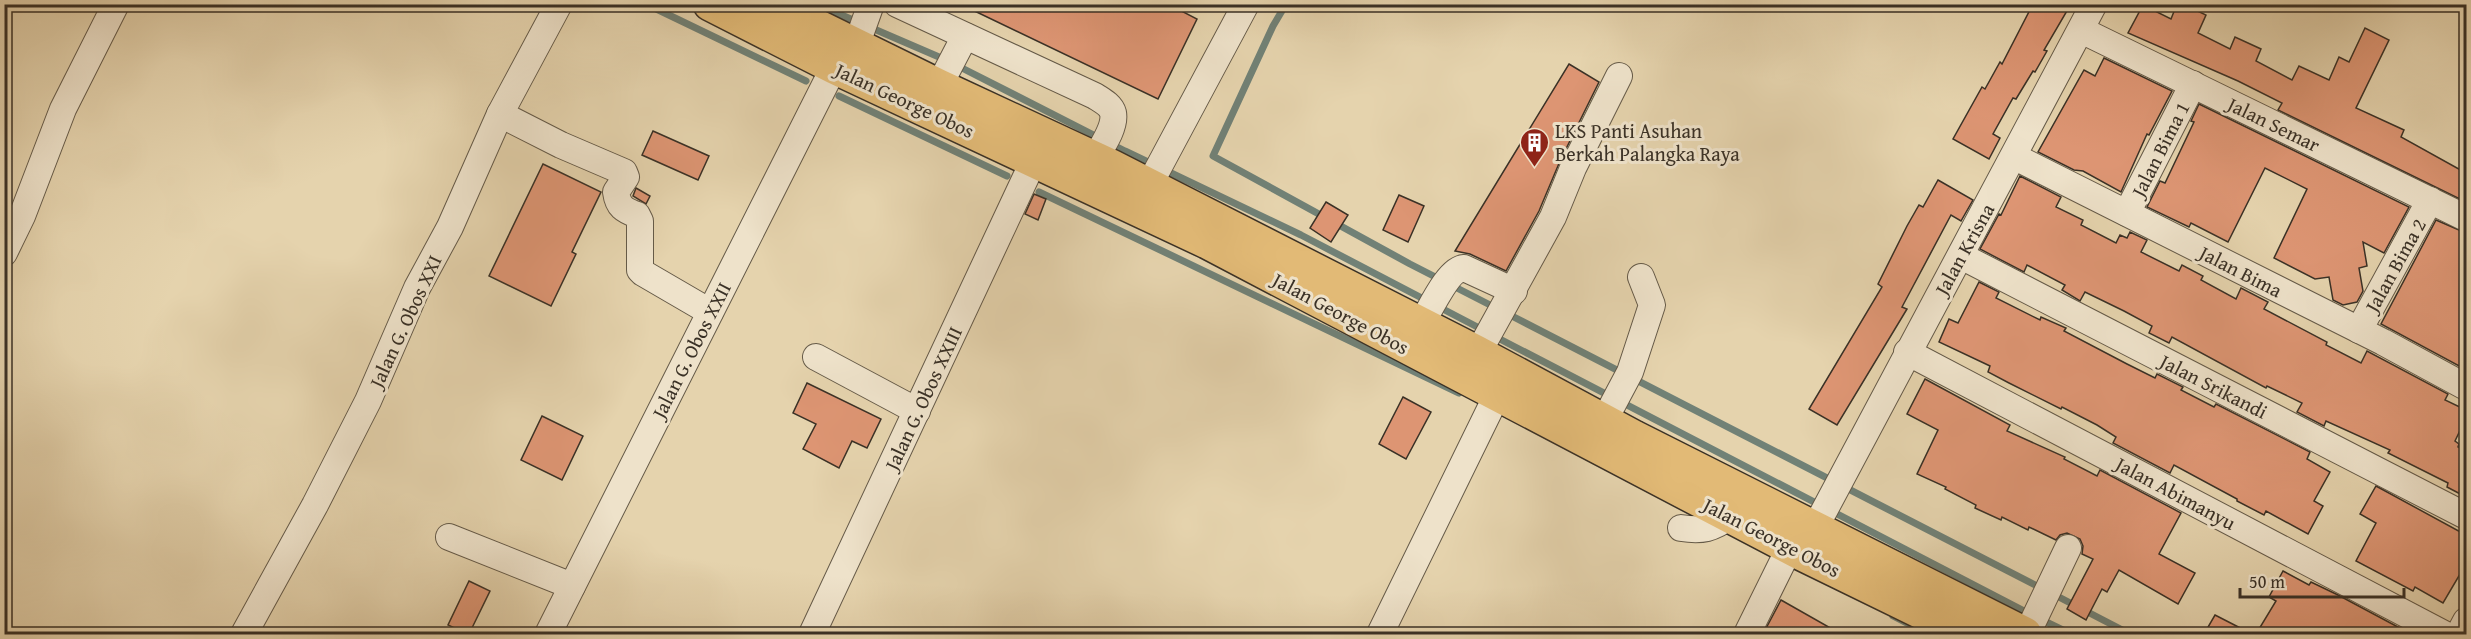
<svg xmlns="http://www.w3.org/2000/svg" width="2471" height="639" font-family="'Gentium Book Plus',serif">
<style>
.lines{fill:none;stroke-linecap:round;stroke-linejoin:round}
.stream{stroke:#718176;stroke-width:7}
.building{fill:#dd9573;stroke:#3a3126;stroke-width:1.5}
.street-casing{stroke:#655a48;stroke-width:28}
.primary-casing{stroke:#3a3126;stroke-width:36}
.street{stroke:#eee2ca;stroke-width:26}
.primary{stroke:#e2ba76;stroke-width:33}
.labels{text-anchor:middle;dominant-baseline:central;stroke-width:6;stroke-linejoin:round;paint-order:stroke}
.street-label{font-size:20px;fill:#3a3126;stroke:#eee2ca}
.poi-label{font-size:20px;fill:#3a3126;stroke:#eee2ca;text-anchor:start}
</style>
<rect width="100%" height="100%" fill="#e5d3ad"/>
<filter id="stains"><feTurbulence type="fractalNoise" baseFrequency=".00333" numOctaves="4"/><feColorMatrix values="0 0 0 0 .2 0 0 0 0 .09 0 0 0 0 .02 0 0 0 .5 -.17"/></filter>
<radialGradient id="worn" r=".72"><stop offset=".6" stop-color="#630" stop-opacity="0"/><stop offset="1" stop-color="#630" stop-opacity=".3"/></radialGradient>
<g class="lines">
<!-- stream -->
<g class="stream">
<path d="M646 4 806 81"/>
<path d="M816 4 946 60"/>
<path d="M1286 4 1273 26 1213 156 1410 264 1496 308"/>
<path d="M956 65 1125 151 1301 235 1485 331"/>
<path d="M839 96 1007 176"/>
<path d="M1039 192 1459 393"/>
<path d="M1506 313 2043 589"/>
<path d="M1494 336 2030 614"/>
<path d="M2053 594 2130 634"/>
<path d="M1893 616 1928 634"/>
<path d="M2040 619 2071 634"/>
</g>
</g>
<!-- building -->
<g class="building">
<path d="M960 4H1168L1197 19 1158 99Z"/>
<path d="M2033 4H2071L2044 50 2047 51 2035 72 2033 71 2016 99 2013 98 1993 134 2000 138 1989 159 1953 139 1982 87 1985 89 2000 62 2002 64Z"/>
<path d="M2177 4H2183L2206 15 2198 33 2230 49 2235 37 2261 49 2256 61 2292 80 2299 66 2329 80 2339 57 2349 62 2365 28 2389 40 2356 108 2404 130 2401 137 2466 173V202L2278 110 2282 103 2238 81 2128 33 2143 5 2171 19Z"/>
<path d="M2104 58 2172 91 2149 135 2147 134 2121 192 2083 171 2074 170 2038 152 2084 70 2095 76Z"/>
<path d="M1569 64 1599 82 1560 161 1539 211 1506 271 1470 254 1455 251Z"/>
<path d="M2199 104 2409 207 2384 253 2363 242 2367 266 2359 268 2363 291 2357 302 2343 305 2333 300 2329 277 2315 279 2274 258 2307 189 2265 168 2228 242 2191 223 2189 227 2147 207 2160 181 2165 183 2194 122 2191 121Z"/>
<path d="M653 131 709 156 698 180 642 155Z"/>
<path d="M543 164 601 192 572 252 576 254 551 306 489 276Z"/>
<path d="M2020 176 2061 197 2056 207 2083 220 2081 225 2116 243 2120 235 2127 238 2130 232 2147 240 2141 252 2179 271 2182 265 2203 276 2201 280 2236 299 2241 288 2268 302 2264 309 2327 342 2326 345 2361 363 2367 351 2448 394 2445 400 2466 410V418L2455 441 2459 444 2458 447 2465 451 2466 447V497L2447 487 2448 483 2388 453 2390 450 2326 421 2324 426 2297 412 2302 403 2267 386 2266 388 2172 337 2169 343 2149 333 2152 326 2124 311 2085 292 2080 301 2062 290 2065 285 2027 265 2024 272 1980 249 1999 214 2001 215Z"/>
<path d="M1938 180 1973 200 1961 221 1951 215 1902 307 1907 309 1837 425 1809 409 1882 287 1878 284 1907 226 1919 205 1923 207Z"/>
<path d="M636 188 650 196 646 204 633 196Z"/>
<path d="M1034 194 1046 199 1038 220 1025 214Z"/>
<path d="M1399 195 1424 206 1408 242 1383 230Z"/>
<path d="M1326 202 1348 215 1331 242 1310 228Z"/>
<path d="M2436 220 2466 233V357L2461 367 2381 324Z"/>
<path d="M1979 282 1999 292 1996 298 2040 320 2041 317 2066 328 2064 331 2127 364 2155 378 2157 374 2183 387 2181 390 2214 407 2216 404 2310 452 2307 459 2330 472 2314 501 2323 506 2308 534 2266 511 2264 515 2237 501V499L2174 465 2170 473 2113 443 2116 437 2097 425 2062 407 2061 409 2009 383 1988 372 1990 366 1939 342 1949 319 1958 323Z"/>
<path d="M1925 379 2010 425 2007 431 2065 457 2064 459 2097 476 2100 470 2181 513 2159 554 2195 573 2178 604 2119 570 2107 592 2102 589 2086 620 2067 609 2093 559 2082 554 2083 546 2080 539 2067 533 2060 535 2056 540 2029 527 2028 530 2002 517 2001 520 1975 508 1976 505 1945 489 1946 487 1917 474 1938 430 1907 414Z"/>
<path d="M807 383 881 419 867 448 852 441 839 468 803 449 816 424 793 413Z"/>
<path d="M1403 397 1431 412 1406 459 1379 444Z"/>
<path d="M542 416 583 436 562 480 521 460Z"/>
<path d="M2376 486 2466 535V564L2443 603 2415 587 2413 591 2356 561 2376 523 2360 514Z"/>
<path d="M2283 571 2309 585 2311 582 2338 595 2411 634H2256L2276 601 2269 597Z"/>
<path d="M469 581 490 591 469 634H467L448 625Z"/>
<path d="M1781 600 1841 634H1763Z"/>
<path d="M2215 615 2252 634H2204Z"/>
</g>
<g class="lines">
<defs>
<g id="street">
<path d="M897 4 1095 96C1101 100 1111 105 1113 113 1116 127 1101 148 1094 160"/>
<path d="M2081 30 2466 218"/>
<path d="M856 46 871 4"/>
<path d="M939 86 965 36"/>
<path d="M500 114 561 145 624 172 626 177 616 192C618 207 624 210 637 215L640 221V270L643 273 710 312"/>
<path d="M2015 157 2383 342 2466 387"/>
<path d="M1143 201 1154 176 1246 4"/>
<path d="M2127 213 2193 84"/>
<path d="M4 253 22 216 63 109 116 4"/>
<path d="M1961 256 2466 516"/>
<path d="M1421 324C1430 310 1448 269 1464 268L1514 291"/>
<path d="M2359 330 2430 200"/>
<path d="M1907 352 2444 634"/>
<path d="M1478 353 1553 217 1573 168 1619 76"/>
<path d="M816 357 917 411"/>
<path d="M1604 421 1630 372 1652 305 1641 277"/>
<path d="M1681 528C1702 531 1713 529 1730 516"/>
<path d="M449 537 572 586"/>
<path d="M1807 543 2094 4"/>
<path d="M244 634 315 505 368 401 417 288 450 227 500 114 559 4"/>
<path d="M548 634 834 67"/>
<path d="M812 634 1033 162"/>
<path d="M1380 634 1497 395"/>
<path d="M1747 634 1790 547"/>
<path d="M2027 634 2068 548"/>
<path d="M2459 634 2466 621"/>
</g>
<g id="primary">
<path d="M710 4 834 67 1207 242 1802 554 1966 634"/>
<path d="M772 4 939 86 1111 166 1478 353 1634 437 2025 634"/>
</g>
</defs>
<!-- street casing -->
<use href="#street" class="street-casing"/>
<!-- primary casing -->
<use href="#primary" class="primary-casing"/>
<!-- street -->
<use href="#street" class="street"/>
<!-- primary -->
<use href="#primary" class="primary"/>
</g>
<!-- icons -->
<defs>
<symbol id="building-pin" viewBox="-11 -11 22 30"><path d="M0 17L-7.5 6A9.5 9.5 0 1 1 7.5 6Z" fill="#8f2418" stroke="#eee2ca"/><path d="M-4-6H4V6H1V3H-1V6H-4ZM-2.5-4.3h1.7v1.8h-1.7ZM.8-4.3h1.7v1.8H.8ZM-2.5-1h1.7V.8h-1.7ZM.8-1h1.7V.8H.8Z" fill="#fff"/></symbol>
</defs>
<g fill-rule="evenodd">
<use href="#building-pin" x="1518" y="126" width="33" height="45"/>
</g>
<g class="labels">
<!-- street labels -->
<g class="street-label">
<text transform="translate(905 100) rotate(25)">Jalan George Obos</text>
<text transform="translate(2274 124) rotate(26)">Jalan Semar</text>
<text transform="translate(2160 149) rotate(-63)">Jalan Bima 1</text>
<text transform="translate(1964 249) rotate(-61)">Jalan Krisna</text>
<text transform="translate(2395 265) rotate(-61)">Jalan Bima 2</text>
<text transform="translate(2241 271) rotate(27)">Jalan Bima</text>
<text transform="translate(1341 313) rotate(28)">Jalan George Obos</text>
<text transform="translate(405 321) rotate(-65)">Jalan G. Obos XXI</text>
<text transform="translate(691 350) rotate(-63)">Jalan G. Obos XXII</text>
<text transform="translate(2214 386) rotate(27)">Jalan Srikandi</text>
<text transform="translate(923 398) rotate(-65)">Jalan G. Obos XXIII</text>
<text transform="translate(2176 493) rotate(28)">Jalan Abimanyu</text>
<text transform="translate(1772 537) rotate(27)">Jalan George Obos</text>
</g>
<!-- poi labels -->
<g class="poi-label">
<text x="1555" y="130">LKS Panti Asuhan<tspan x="1555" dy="23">Berkah Palangka Raya</tspan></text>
</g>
</g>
<!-- margin -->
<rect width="2471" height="639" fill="none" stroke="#e5d3ad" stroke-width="24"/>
<rect x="6" y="6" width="2459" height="627" fill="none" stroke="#3a3126" stroke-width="3"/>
<rect x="12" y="12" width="2447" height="615" fill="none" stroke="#3a3126" stroke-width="1.5"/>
<!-- scale -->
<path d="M2240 588v9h164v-9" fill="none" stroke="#3a3126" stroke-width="3"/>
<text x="2249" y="588" font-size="18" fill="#3a3126" stroke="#eee2ca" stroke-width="4.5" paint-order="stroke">50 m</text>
<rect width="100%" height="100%" filter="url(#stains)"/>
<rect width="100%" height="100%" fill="url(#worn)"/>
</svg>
